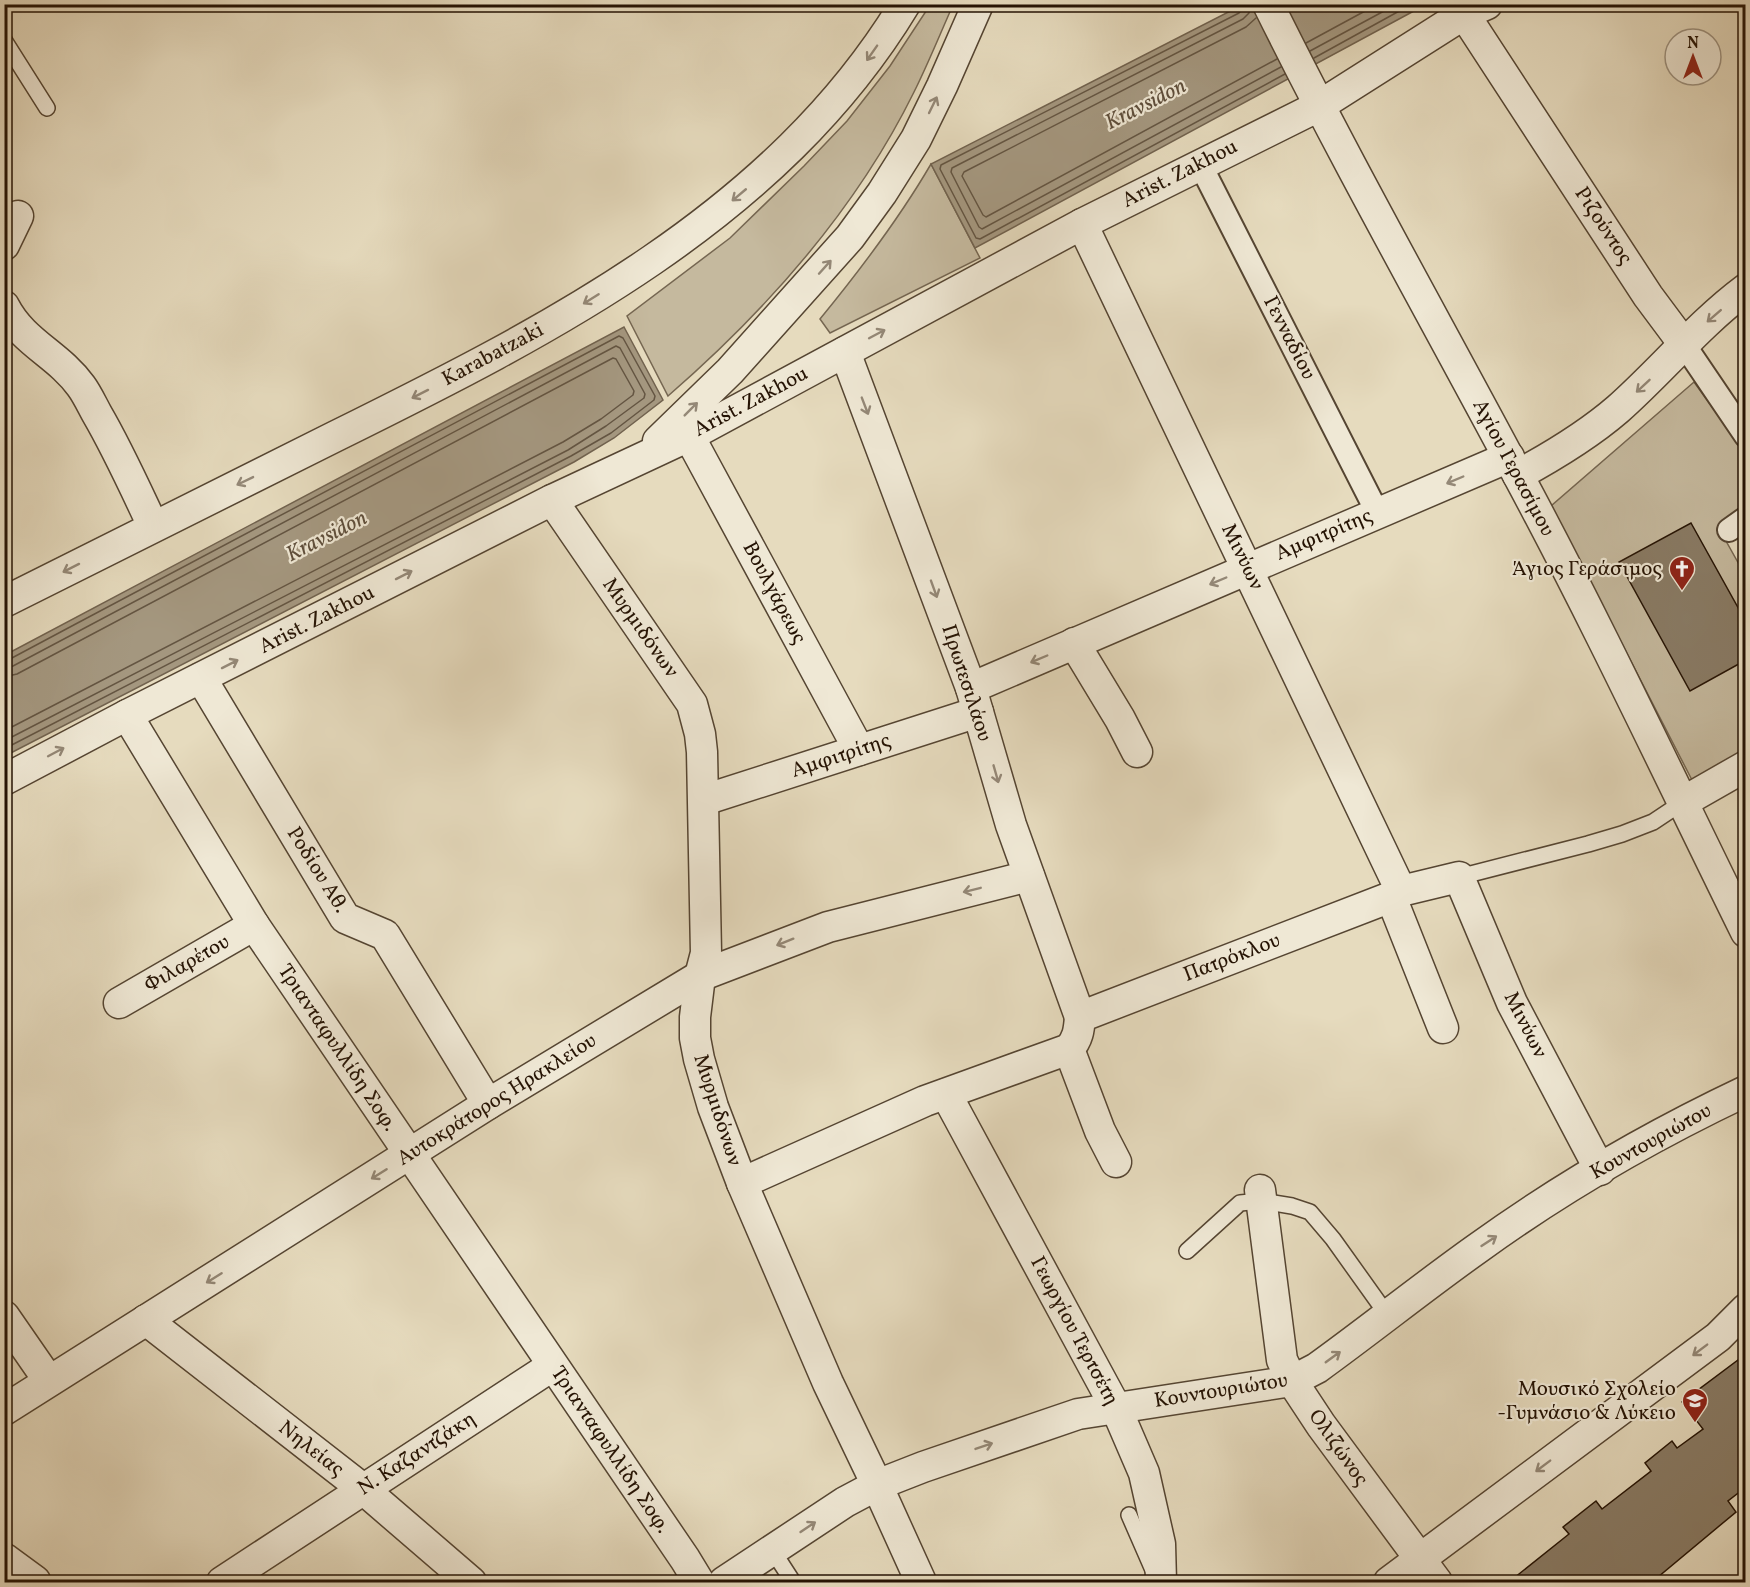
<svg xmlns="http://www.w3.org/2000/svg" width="1750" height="1587" font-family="Vollkorn,serif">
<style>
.green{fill:#c5b99e;stroke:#756651;stroke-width:1.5}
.water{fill:#a4977f;stroke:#71624e;stroke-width:1.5}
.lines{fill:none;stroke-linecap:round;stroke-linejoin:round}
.shore{stroke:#645542;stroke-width:1.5}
.building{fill:#897b65;stroke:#251304;stroke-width:1.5}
.service-casing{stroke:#554532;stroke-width:18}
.pedestrian-casing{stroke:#554532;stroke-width:26}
.minor-casing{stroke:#554532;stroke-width:33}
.tertiary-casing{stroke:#554532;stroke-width:36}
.service{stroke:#efe8d5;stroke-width:15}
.pedestrian{stroke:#efe8d5;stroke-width:22}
.minor{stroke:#efe8d5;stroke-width:30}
.tertiary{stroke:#efe8d5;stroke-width:33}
.oneway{stroke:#948877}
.labels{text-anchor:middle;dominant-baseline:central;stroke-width:4.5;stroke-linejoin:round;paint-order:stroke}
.street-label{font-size:21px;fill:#251304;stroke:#efe8d5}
.poi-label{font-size:21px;fill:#251304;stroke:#efe8d5;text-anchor:end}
.water-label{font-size:22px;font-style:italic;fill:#5e4e3b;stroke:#efe8d5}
</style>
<rect width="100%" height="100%" fill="#e6dbbe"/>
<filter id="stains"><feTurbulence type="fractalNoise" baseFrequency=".00333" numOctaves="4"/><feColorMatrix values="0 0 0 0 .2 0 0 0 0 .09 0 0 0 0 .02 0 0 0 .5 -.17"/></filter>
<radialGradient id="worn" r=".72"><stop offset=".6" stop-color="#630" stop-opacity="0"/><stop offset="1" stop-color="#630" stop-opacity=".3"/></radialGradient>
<!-- green -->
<g class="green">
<path d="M930 5H953C940 34 928 64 914 92 856 210 767 310 668 396L627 316 730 238 804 166 847 121 890 66Z"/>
<path d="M931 164 980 258 830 333 820 319C861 269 899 219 931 164Z"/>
<path d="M1694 382 1745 452V527L1726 541 1745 575V752L1693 782 1551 506Z"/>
</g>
<!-- water -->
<g class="water">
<path d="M1242 5H1425L975 248 931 164Z"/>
<path d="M624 327 663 400 614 438 574 462 5 756V655Z"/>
</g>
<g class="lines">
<!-- shore -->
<g class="shore">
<path d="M1243 4 1242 9 1239 13 941 165 940 169 976 238 980 239 1285 74"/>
<path d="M1250 4 1249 13 1243 19 952 168 951 172 979 227 982 229 1281 67"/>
<path d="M1256 18 1246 27 964 172 962 176 983 215 986 217 1277 59"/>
<path d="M1306 43 1378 4"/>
<path d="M1310 51 1397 4"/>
<path d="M1314 58 1412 4"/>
<path d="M4 660 10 659 70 627 619 336 623 338 655 396 654 400 611 433 571 456 4 749"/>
<path d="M4 668 13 666 616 346 620 348 645 394 644 398 606 426 568 450 4 741"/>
<path d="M4 677 17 674 613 358 616 359 634 391 633 395 601 419 563 442 4 731"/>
</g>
</g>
<!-- building -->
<g class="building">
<path d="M1691 523 1746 622V660L1690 691 1619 562Z"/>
<path d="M1742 1357 1746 1362V1487L1728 1501 1736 1512 1652 1582H1509L1569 1534 1563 1527 1596 1501 1602 1509 1651 1471 1645 1463 1672 1441 1677 1448 1703 1429 1682 1402Z"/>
</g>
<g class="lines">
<defs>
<g id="service">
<path d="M4 40 47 108"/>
<path d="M1459 877 1588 844 1622 834 1653 822 1683 802"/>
<path d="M1187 1251 1240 1203 1261 1201 1292 1206 1310 1212 1333 1239 1388 1316"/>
<path d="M1129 1515 1153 1570"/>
<path d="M773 1551 793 1582"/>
</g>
<g id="pedestrian">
<path d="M1200 164 1377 512"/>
<path d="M1683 343 1746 436"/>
<path d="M1729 530 1746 518"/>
</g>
<g id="minor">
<path d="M1268 4C1347 164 1435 319 1519 477 1599 626 1671 780 1746 932"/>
<path d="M1464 14 1648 296 1683 343"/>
<path d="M1082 224 1401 891"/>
<path d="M4 245 18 216"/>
<path d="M4 306C23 343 58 354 81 386 87 394 92 405 97 414 118 450 135 488 153 526"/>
<path d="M845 352 971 688 1011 825 1080 1017"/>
<path d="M689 436 859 750"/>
<path d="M658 441 730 371 850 237 882 193 916 139 942 86 978 4"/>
<path d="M1518 475C1553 456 1588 435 1618 409 1662 370 1699 324 1746 289"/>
<path d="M552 500 692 704 700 734 702 752 706 953 700 976 695 1017V1038L699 1059 713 1107 742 1183 828 1383 877 1485 921 1582"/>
<path d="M4 602C114 546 224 491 334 437 548 331 777 216 905 4"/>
<path d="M1074 643 1120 719 1137 752"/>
<path d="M201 678 345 918 385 935 488 1104"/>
<path d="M971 688 1509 457"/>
<path d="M127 715 254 925 685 1559 699 1582"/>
<path d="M4 780 127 715 552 500 689 436 1082 224 1319 106 1464 14 1487 4"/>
<path d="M704 800 978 712"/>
<path d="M1683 802 1746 766"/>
<path d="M1391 897 1443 1028"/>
<path d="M119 1003 254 925"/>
<path d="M1069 1049 1100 1131 1116 1162"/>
<path d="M946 1094 1116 1408 1144 1473 1160 1544 1161 1582"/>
<path d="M742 1183 925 1101 1069 1049C1078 1039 1079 1030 1080 1017L1391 897 1401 891 1459 877 1512 1003 1600 1170"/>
<path d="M1260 1190 1282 1360 1292 1381 1321 1425 1437 1582"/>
<path d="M4 1316 49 1381"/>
<path d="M146 1320 363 1489 471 1582"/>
<path d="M4 1410 488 1104 700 976 828 927 1029 876"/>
<path d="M222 1582 552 1366"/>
<path d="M724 1582 845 1502 877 1485 923 1467 1078 1414 1292 1381 1317 1368C1371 1329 1423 1287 1478 1248 1561 1188 1653 1135 1746 1091"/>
<path d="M1389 1582 1718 1337 1746 1309"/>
</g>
<path id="tertiary" d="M4 1560 34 1582"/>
</defs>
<!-- service casing -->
<use href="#service" class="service-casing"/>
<!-- pedestrian casing -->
<use href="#pedestrian" class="pedestrian-casing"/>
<!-- minor casing -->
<use href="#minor" class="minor-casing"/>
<!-- tertiary casing -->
<use href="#tertiary" class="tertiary-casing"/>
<!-- service -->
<use href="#service" class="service"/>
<!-- pedestrian -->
<use href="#pedestrian" class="pedestrian"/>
<!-- minor -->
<use href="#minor" class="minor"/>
<!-- tertiary -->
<use href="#tertiary" class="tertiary"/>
</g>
<!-- one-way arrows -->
<defs><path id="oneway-shaft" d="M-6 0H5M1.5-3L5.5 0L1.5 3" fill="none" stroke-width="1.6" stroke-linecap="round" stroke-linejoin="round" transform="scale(1.5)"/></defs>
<g class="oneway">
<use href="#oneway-shaft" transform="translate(872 53) rotate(125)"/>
<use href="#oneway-shaft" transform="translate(933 105) rotate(-64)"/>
<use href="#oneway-shaft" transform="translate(739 195) rotate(140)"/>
<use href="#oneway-shaft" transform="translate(825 267) rotate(-48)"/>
<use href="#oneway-shaft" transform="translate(591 299) rotate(148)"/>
<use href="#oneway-shaft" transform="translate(1714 316) rotate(139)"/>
<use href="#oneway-shaft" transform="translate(877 334) rotate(-28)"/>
<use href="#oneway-shaft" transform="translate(1643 386) rotate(137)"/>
<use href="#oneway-shaft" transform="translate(420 394) rotate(153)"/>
<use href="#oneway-shaft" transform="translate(865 406) rotate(69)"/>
<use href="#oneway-shaft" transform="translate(691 409) rotate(-45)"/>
<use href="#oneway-shaft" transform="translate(1455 480) rotate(157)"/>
<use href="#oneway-shaft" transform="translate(245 481) rotate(154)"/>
<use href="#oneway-shaft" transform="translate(71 568) rotate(153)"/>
<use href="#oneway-shaft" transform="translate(404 575) rotate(-27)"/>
<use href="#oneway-shaft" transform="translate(1218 581) rotate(157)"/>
<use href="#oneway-shaft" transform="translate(934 589) rotate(70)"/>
<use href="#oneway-shaft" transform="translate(1039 659) rotate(157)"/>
<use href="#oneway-shaft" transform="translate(230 664) rotate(-27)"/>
<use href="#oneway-shaft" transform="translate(56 752) rotate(-28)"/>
<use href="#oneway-shaft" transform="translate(996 774) rotate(74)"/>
<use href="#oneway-shaft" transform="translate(972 890) rotate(166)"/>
<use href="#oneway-shaft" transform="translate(785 942) rotate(158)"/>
<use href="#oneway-shaft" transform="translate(379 1174) rotate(148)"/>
<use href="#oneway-shaft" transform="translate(1489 1241) rotate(-33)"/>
<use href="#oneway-shaft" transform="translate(214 1278) rotate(148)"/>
<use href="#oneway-shaft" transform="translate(1700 1350) rotate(143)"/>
<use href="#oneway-shaft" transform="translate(1333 1357) rotate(-36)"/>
<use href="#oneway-shaft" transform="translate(984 1446) rotate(-19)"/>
<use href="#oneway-shaft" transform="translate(1543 1466) rotate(143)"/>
<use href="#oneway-shaft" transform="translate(808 1527) rotate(-34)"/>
</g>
<!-- icons -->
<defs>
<symbol id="church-pin" viewBox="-11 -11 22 30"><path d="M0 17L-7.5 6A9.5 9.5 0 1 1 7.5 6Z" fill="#8f2418" stroke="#efe8d5"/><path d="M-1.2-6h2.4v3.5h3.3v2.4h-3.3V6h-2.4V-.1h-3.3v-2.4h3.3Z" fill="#fff"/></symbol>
<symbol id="school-pin" viewBox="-11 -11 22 30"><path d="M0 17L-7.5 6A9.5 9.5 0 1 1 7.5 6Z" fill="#8f2418" stroke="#efe8d5"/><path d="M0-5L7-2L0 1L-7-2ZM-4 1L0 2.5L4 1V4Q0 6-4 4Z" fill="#fff"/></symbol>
</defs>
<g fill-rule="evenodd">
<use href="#church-pin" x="1667" y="554" width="30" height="40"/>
<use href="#school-pin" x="1680" y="1386" width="30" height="40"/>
</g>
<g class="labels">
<!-- street labels -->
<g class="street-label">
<text transform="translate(1180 174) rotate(-27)">Arist. Zakhou</text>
<text transform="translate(1603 226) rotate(57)">Ριζούντος</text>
<text transform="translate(1289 338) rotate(63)">Γενναδίου</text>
<text transform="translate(493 355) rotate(-28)">Karabatzaki</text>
<text transform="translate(751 402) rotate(-28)">Arist. Zakhou</text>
<text transform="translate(1513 468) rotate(62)">Αγίου Γερασίμου</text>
<text transform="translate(1324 535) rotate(-23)">Αμφιτρίτης</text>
<text transform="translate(1242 557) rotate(64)">Μινύων</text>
<text transform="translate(774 593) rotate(62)">Βουλγάρεως</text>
<text transform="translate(317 620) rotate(-27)">Arist. Zakhou</text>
<text transform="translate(640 628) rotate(55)">Μυρμιδόνων</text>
<text transform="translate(966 683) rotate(72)">Πρωτεσιλάου</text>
<text transform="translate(841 756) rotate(-18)">Αμφιτρίτης</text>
<text transform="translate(317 870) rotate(58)">Ροδίου Αθ.</text>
<text transform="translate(1232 958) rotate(-21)">Πατρόκλου</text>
<text transform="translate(187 964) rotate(-30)">Φιλαρέτου</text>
<text transform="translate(1525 1025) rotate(63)">Μινύων</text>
<text transform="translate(337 1048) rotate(56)">Τριανταφυλλίδη Σοφ.</text>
<text transform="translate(497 1100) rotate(-32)">Αυτοκράτορος Ηρακλείου</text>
<text transform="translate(717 1110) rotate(72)">Μυρμιδόνων</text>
<text transform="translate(1651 1142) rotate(-29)">Κουντουριώτου</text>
<text transform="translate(1074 1331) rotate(62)">Γεωργίου Τερτσέτη</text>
<text transform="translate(1221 1391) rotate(-9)">Κουντουριώτου</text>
<text transform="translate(1338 1448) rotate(55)">Ολιζώνος</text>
<text transform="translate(311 1449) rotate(38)">Νηλείας</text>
<text transform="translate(610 1450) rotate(56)">Τριανταφυλλίδη Σοφ.</text>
<text transform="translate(417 1454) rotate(-33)">Ν. Καζαντζάκη</text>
</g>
<!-- poi labels -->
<g class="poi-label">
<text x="1662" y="569">Άγιος Γεράσιμος</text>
<text x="1676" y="1389">Μουσικό Σχολείο<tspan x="1676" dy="24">-Γυμνάσιο &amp; Λύκειο</tspan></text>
</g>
<!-- water labels -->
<g class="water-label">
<text transform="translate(1146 105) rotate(-27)">Kravsidon</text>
<text transform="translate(327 537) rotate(-27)">Kravsidon</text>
</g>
</g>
<!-- margin -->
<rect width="1750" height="1587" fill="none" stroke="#e6dbbe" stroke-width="24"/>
<rect x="6" y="6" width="1738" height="1575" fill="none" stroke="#251304" stroke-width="3"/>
<rect x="12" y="12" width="1726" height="1563" fill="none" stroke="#251304" stroke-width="1.5"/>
<!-- north arrow -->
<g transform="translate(1693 57)"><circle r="28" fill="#efe8d5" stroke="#9e9381" stroke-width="1.5"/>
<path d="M0-4.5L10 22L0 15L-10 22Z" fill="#8f2418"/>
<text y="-9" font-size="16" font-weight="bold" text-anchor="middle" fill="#251304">N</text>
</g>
<rect width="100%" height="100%" filter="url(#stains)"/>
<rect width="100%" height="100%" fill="url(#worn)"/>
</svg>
